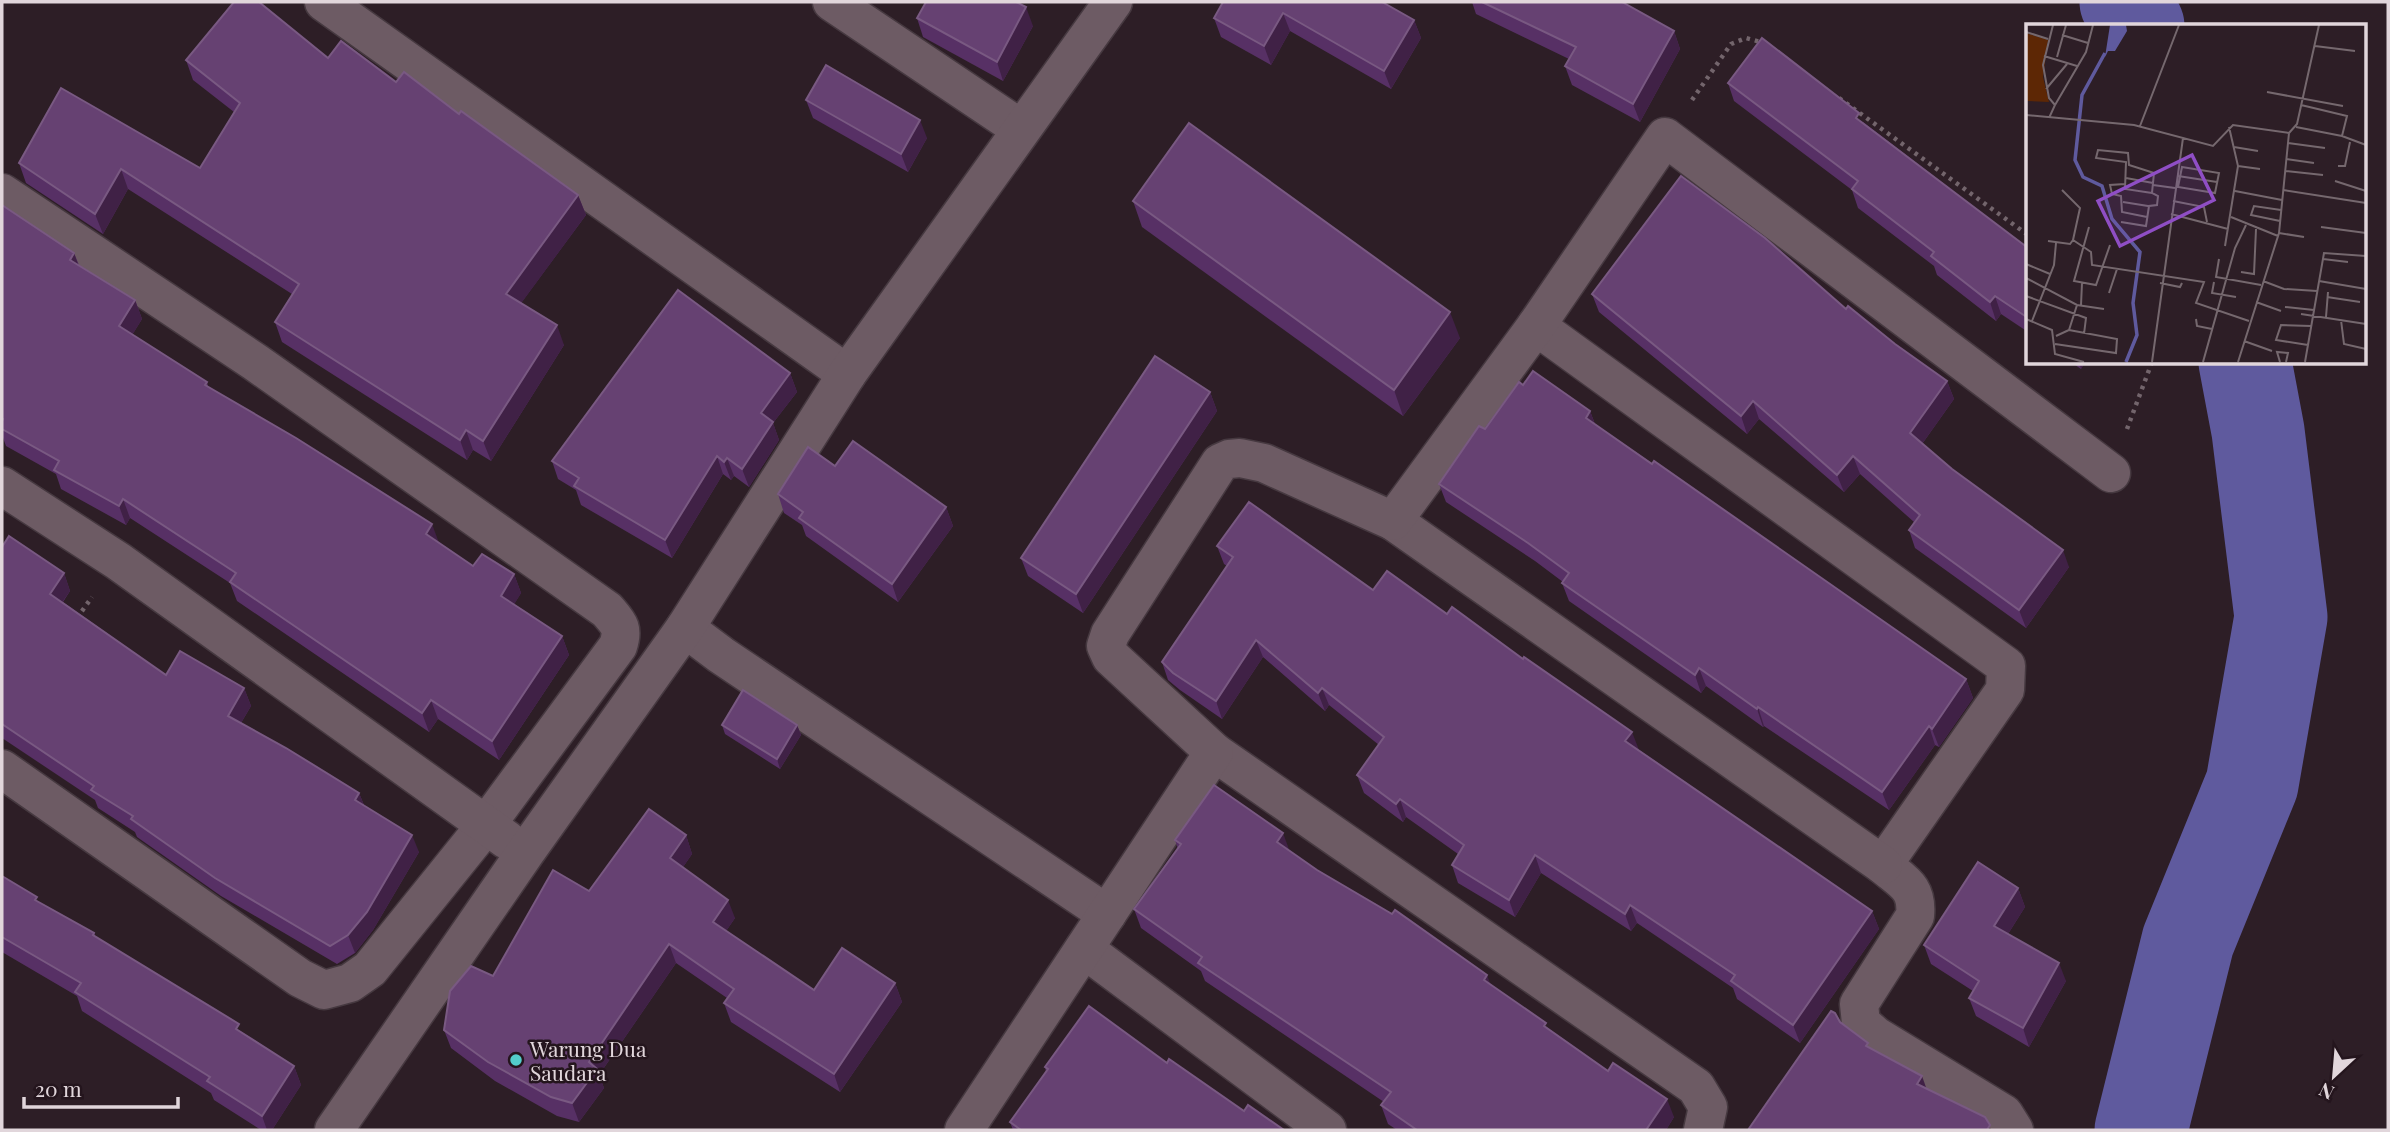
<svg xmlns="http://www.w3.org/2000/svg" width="2390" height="1132" font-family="'Playfair Display',serif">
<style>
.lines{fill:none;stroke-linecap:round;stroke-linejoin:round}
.river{stroke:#5f5a9e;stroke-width:93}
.street-casing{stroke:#463940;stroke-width:41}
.path{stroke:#73656c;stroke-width:4.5;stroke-dasharray:3.5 5;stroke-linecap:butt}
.street{stroke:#6d5b64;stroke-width:38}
.wall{fill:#573065}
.shaded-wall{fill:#402146}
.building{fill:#664172;stroke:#795982;stroke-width:2}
.poi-dot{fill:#53cdcb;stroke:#24151d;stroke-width:2.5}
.labels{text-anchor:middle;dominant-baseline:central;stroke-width:5;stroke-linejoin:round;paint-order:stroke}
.poi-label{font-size:21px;fill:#e1d6db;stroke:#24151d;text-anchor:start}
.inset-river{fill:none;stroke:#5f5a9e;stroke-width:3.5}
.inset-road{fill:none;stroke:#75686e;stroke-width:2}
.view{fill:#8f4ec5;fill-opacity:0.15;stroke:#8f4ec5;stroke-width:3.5}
.inset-edge{fill:none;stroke:#e1d6db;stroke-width:3.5}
</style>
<rect width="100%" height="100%" fill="#2d1e26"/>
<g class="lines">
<!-- river -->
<g class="river">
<path d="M2126 2 2138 26"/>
<path d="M2141 1130 2188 941 2252 784 2281 617 2258 431 2245 362"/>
</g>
<defs>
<g id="street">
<path d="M324 2 847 374"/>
<path d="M832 2 1021 129"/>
<path d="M2 193 255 362 607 610C619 624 624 628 618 646L486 825 370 969 350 983 324 990 300 978 2 769"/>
<path d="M1536 326 2006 666 2005 690 1883 865C1903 882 1918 887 1915 916L1859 1004 1861 1023 1876 1036 2004 1114 2014 1130"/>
<path d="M2 486 118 561 507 840"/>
<path d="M1393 521 1883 865"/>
<path d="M685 628 721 655 1107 914"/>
<path d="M1214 752 1696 1087 1708 1107 1703 1130"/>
<path d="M1084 949 1327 1130"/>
<path d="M334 1130 525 853 685 628 847 374 1113 2"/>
<path d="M964 1130 1214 752 1111 657 1106 646 1110 634 1220 463 1229 459 1240 458 1264 463 1393 521 1536 326 1665 137 2111 473"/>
</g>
</defs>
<!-- street casing -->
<use href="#street" class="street-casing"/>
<!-- path -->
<g class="path">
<path d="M1839 98 2028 235"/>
<path d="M1692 100 1731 44 1746 38 1764 43"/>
<path d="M2127 429 2152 362"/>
<path d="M77 618 92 597"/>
</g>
<!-- street -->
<use href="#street" class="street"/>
</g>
<!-- wall -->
<g class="wall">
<path d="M1472 2H1622L1674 31 1680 49 1640 122 1572 85 1565 66 1569 59 1476 14Z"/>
<path d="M1388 5 1414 20 1421 38 1391 89 1290 31 1271 65 1221 37 1214 18Z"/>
<path d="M917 18 1033 26 1003 81 923 37Z"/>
<path d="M328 58 396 82 459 114 578 195 586 215 521 303 564 345 491 461 473 450 467 460 282 342 275 322 292 294 128 189 103 234 26 183 19 163 200 168 234 112 193 80 186 60Z"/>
<path d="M1728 83 1863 122 2028 248V332L2001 314 1996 321 1937 275 1934 266 1858 208 1852 190 1734 101Z"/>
<path d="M806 100 927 138 908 172 813 118Z"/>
<path d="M1133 201 1460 338 1403 416 1142 227Z"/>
<path d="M2 205 74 253 79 265 135 300 142 319 132 335 207 382 208 386 473 566 514 574 521 593 514 604 562 636 569 655 499 760 438 719 429 732 237 601 230 583 130 518 126 525 61 489 56 474 6 446 2 435Z"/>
<path d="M1592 294 1846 309 1947 381 1954 399 1922 444 2069 567 2026 628 1915 548 1909 530 1914 522 1860 474 1844 492 1759 419 1747 434 1599 312Z"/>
<path d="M2071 362H2085L2081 369Z"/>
<path d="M790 373 797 392 773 423 779 440 749 487 734 476 731 480 723 474 672 558 581 505 576 490 558 479 552 461Z"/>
<path d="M1523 385 1590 411 1595 424 1966 679 1973 698 1939 747 1935 745 1889 810 1764 726 1763 727 1706 686 1701 693 1569 601 1562 583 1563 582 1535 561 1446 502 1439 484Z"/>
<path d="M1210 392 1217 411 1083 613 1028 576 1021 558Z"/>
<path d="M835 466 946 507 953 526 898 602 806 536 802 525 784 513 778 494Z"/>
<path d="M1217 546 1373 590 1447 614 1639 750 1872 911 1879 929 1800 1043 1737 999 1733 988 1637 923 1631 931 1541 873 1515 917 1458 883 1452 865 1458 854 1406 817 1403 822 1364 793 1357 775 1379 745 1329 705 1325 711 1263 657 1222 719 1180 690 1168 680 1162 662 1227 566 1224 564Z"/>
<path d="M2 547 64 573 70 591 63 602 166 675 244 688 251 706 241 723 359 793 364 805 419 852 373 930 355 953 337 964 221 896 137 837 135 832 98 808 95 800 2 738Z"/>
<path d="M722 725H797L801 735 780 769 725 734Z"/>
<path d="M686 835 692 854 683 867 735 918 726 931 814 990 895 983 902 1002 840 1092 731 1022 724 1003 727 998 676 963 599 1075 604 1088 579 1122 557 1116 495 1081 451 1048 444 1030 493 976 589 891Z"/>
<path d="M1175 840 1289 851 1491 985 1549 1029 1674 1117 1666 1130H1397L1388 1124 1381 1105 1384 1102 1205 981 1201 971 1141 928 1134 909 1178 849Z"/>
<path d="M2 876 39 902 94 933 95 936 294 1066 301 1085 272 1130H261L214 1100 211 1093 82 1011 77 996 2 952Z"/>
<path d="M2018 888 2025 907 2008 934 2066 981 2029 1047 1976 1016 1969 998 1973 991 1931 964 1924 945Z"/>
<path d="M1167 1063 1244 1111 1284 1130H1013L1010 1122 1046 1072 1045 1067Z"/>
</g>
<!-- shaded-wall -->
<g class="shaded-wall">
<path d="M1026 7 1033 26 1003 81 997 62Z"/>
<path d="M1283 13 1290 31 1271 65 1264 46Z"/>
<path d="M1414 20 1421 38 1391 89 1384 71Z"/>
<path d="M1674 31 1680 49 1640 122 1633 104Z"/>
<path d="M920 120 927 138 908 172 901 154Z"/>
<path d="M121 169 128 189 103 234 95 214Z"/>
<path d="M578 195 586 215 514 313 506 294Z"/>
<path d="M74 253 81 272 70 260Z"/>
<path d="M1995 296 2001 314 1996 321 1990 302Z"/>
<path d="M135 300 142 319 126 345 119 326Z"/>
<path d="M1450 312 1460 338 1403 416 1394 390Z"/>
<path d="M557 325 564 345 491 461 483 441Z"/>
<path d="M2079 362H2085L2081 369Z"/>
<path d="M790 373 797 392 773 423 779 440 749 487 742 469 761 413Z"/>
<path d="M1947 381 1954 399 1917 451 1910 433Z"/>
<path d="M1210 392 1217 411 1083 613 1076 594Z"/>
<path d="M1753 401 1759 419 1747 434 1741 416Z"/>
<path d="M1590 411 1597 430 1586 418Z"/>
<path d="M466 430 473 450 467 460 460 440Z"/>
<path d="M717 456 723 474 672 558 665 540Z"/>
<path d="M1853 456 1860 474 1844 492 1837 475Z"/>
<path d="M727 458 734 476 731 480 724 462Z"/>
<path d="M123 499 130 518 126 525 119 506Z"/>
<path d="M946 507 953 526 898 602 892 584Z"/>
<path d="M432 524 439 543 426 534Z"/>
<path d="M2063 550 2069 567 2026 628 2019 610Z"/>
<path d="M64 573 70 591 56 611 50 594Z"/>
<path d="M514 574 521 593 508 615 501 596Z"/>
<path d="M562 636 569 655 499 760 492 741Z"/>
<path d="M1256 640 1263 657 1222 719 1216 701Z"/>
<path d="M1699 668 1706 686 1701 693 1695 675Z"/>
<path d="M1966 679 1973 698 1939 747 1932 729Z"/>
<path d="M244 688 251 706 235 733 228 716Z"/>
<path d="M1322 688 1329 705 1325 711 1318 693Z"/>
<path d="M431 700 438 719 429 732 422 713Z"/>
<path d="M1758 707 1764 726 1763 727 1757 709Z"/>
<path d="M797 725 801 735 780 769 777 759Z"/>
<path d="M1929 726 1935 745 1889 810 1882 792Z"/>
<path d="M1632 732 1639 750 1625 741Z"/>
<path d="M359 793 366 810 355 800Z"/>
<path d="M1400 799 1406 817 1403 822 1396 804Z"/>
<path d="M1283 833 1290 852 1277 842Z"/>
<path d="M412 835 419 852 373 930 355 953 348 935Z"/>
<path d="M686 835 692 854 677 876 670 858Z"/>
<path d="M1535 855 1541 873 1515 917 1509 900Z"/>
<path d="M2018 888 2025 907 2001 945 1994 926Z"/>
<path d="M728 900 735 918 720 940 713 922Z"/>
<path d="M1630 905 1637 923 1631 931 1625 914Z"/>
<path d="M1872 911 1879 929 1800 1043 1793 1025Z"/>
<path d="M669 944 676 963 599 1075 604 1088 579 1122 572 1103 589 1062Z"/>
<path d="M2059 963 2066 981 2029 1047 2023 1028Z"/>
<path d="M1487 975 1494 994 1484 980Z"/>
<path d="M895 983 902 1002 840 1092 834 1074Z"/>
<path d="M294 1066 301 1085 272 1130H267L262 1116Z"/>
<path d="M1922 1076 1928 1093 1917 1084Z"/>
<path d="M1667 1099 1674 1117 1666 1130H1646Z"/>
</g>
<!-- building -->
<g class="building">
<path d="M234 2H259L328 58 341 41 396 82 404 72 459 114 461 111 578 195 506 294 557 325 483 441 466 430 460 440 275 322 299 284 121 169 95 214 19 163 61 88 200 168 240 103 186 60Z"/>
<path d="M926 2H1016L1026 7 997 62 917 18Z"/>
<path d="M1223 2H1382L1414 20 1384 71 1283 13 1264 46 1214 18Z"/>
<path d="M1482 2H1622L1674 31 1633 104 1565 66 1576 47Z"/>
<path d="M1762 38 1859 113 1856 118 2028 248V318L1995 296 1990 302 1931 256 1934 252 1852 189 1858 181 1728 83Z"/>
<path d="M826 65 920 120 901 154 806 100Z"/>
<path d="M1189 123 1450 312 1394 390 1133 201Z"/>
<path d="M1681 176 1765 238 1846 309 1848 306 1895 344 1947 381 1910 433 1952 469 2063 550 2019 610 1909 530 1920 515 1853 456 1837 475 1753 401 1741 416 1592 294Z"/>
<path d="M2 205 74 253 70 260 135 300 119 326 207 382 205 385 296 438 432 524 426 534 473 566 482 554 514 574 501 596 562 636 492 741 431 700 422 713 230 582 236 573 123 499 119 506 54 470 59 461 2 429V421L3 419 2 418Z"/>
<path d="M678 290 790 373 761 413 773 422 742 469 727 458 724 462 717 456 665 540 574 486 579 478 552 461Z"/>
<path d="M1155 356 1210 392 1076 594 1021 558Z"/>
<path d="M1533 371 1590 411 1586 418 1652 464 1654 461 1966 679 1932 729 1929 726 1882 792 1758 707 1757 709 1699 668 1695 675 1562 583 1569 573 1528 543 1439 484 1479 426 1485 429 1519 382 1523 385Z"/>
<path d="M853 441 946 507 892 584 799 518 803 512 778 494 808 447 835 466Z"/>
<path d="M1249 502 1373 590 1387 571 1447 614 1452 607 1523 659 1524 657 1632 732 1625 741 1872 911 1793 1025 1731 981 1735 975 1630 905 1625 914 1535 855 1509 900 1452 865 1464 845 1400 799 1396 804 1357 775 1384 737 1322 688 1318 693 1256 640 1216 701 1173 673 1162 662 1233 557 1217 546Z"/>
<path d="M9 536 64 573 50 594 166 675 180 651 244 688 228 716 286 748 359 793 355 800 412 835 367 912 348 935 330 946 215 878 131 819 133 816 91 790 94 786 2 724V547Z"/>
<path d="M743 690 797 725 777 759 722 725Z"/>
<path d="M1214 785 1283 833 1277 842 1317 870 1392 914 1395 910 1487 975 1484 980 1546 1023 1544 1026 1608 1071 1613 1063 1667 1099 1646 1130H1417L1381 1105 1391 1092 1198 963 1202 957 1134 909 1181 844 1175 840Z"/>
<path d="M649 809 686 835 670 858 728 900 713 922 814 990 842 948 895 983 834 1074 724 1003 734 989 669 944 589 1062 597 1069 572 1103 551 1097 488 1062 444 1030 450 991 471 966 493 976 553 870 589 891Z"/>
<path d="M1978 862 2018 888 1994 926 2059 963 2023 1028 1969 998 1979 981 1924 945Z"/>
<path d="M2 876 37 897 35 900 94 933 93 935 239 1024 236 1029 294 1066 262 1116 207 1081 210 1077 75 992 81 983 2 937Z"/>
<path d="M1089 1006 1167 1063 1169 1059 1244 1111 1248 1105 1284 1130H1021L1010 1122 1048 1069 1045 1067Z"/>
<path d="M1831 1011 1835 1013 1840 1022 1868 1043 1866 1046 1922 1076 1917 1084 1985 1117 1990 1125 1987 1130H1748Z"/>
</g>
<!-- markers -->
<circle class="poi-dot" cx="516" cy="1060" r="7"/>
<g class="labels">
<!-- poi labels -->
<g class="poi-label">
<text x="530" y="1048">Warung Dua<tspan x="530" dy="24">Saudara</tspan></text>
</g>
</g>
<!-- overview -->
<g transform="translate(2026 24)">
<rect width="340" height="340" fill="#2d1e26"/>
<path d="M0 9 22 16 17 53 23 78 0 77Z" fill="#5d2705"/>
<path d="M84 1H100L101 7 89 27H82L79 33Z" fill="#5f5a9e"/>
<path class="inset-river" d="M79 29 56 71 49 136 57 153 76 162 86 195 114 228 107 279 111 311 100 338"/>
<path class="inset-road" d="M0 8 22 15M36 11 62 19M289 22 329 27M18 32 51 42M31 33 40 1M20 65 41 40M241 68 317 82M29 81 60 28 67 1M275 81 321 92 316 112M0 91 108 101 187 122 207 101 263 109M23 94 29 81 23 74 17 41 27 1M114 102 153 1M270 103 316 112M263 109 271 100 293 1M316 112 340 121M262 119 299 124M208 123 232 127M260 135 288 139M212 142 234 145M312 142H319L324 118M156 143 193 149 189 169 152 163ZM259 147 297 151M152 152 191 158M100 154 127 159M309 157 340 167M99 160 84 161 86 170 95 172 96 188 121 193M127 161 149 164M257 166 340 179M209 167 256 176M147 177 178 183 181 198M97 178 122 182M145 190 202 205M205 193 252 212M254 197 225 191 228 182 255 186M95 198 120 202 123 182 131 181 132 172 126 169 128 149 103 141 102 129 72 126 70 134 100 138 99 165 126 169M63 203 48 257 70 261 84 221M295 203 340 209M253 209 278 213M47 216 65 228 66 241 178 258 170 279 223 297M22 217 44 220 47 216 54 184 36 166M199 222 212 142 203 103M193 235 190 253 235 261M297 235 322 238M0 240 24 250M215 248 228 250 230 205M0 254 51 281 78 285M237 257 258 265 291 267M293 257 340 265M188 258 186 269 210 273M134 259 154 263 156 259M83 269 91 245M0 272 60 294 58 310M301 273 334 278M230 278 255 287M55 281 56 259M259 283 288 286M275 290 340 300M300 293 302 268M0 295 26 306 29 330 58 338M170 295 171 302 186 305M315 296 318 320 340 325M6 297 28 241 30 219M30 312 43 306 51 281M218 317 246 327M29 320 90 329 91 315 43 306M282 321 250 316 255 301 285 302M126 338 157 114M177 338 209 224 220 201M212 338 253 209 263 109M254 338 251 328 262 329 260 338M279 338 298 229 340 232"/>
<path class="view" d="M166 131 188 176 94 222 72 177Z"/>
<rect width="340" height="340" class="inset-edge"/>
</g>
<!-- border -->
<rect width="2390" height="1132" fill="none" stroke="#e1d6db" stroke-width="7"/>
<!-- north arrow -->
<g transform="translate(2334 1076) rotate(206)" stroke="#24151d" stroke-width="5" paint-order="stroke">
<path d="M0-5L12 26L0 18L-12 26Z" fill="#e1d6db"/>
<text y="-10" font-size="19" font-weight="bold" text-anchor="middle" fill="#e1d6db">N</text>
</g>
<!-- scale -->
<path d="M24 1097v10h154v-10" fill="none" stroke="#e1d6db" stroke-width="3.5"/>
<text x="35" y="1097" font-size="21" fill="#e1d6db" stroke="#24151d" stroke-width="5" paint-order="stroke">20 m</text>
</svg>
